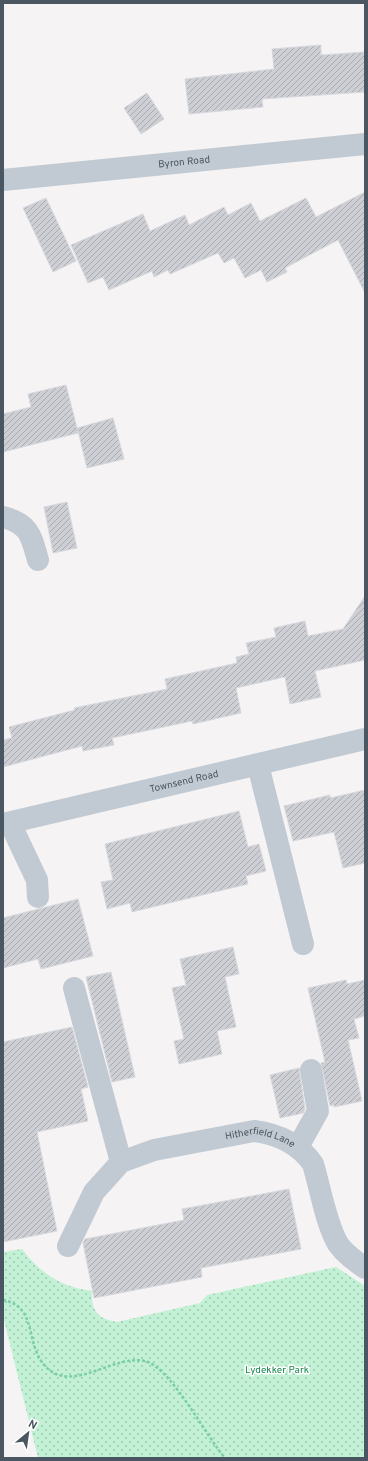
<svg xmlns="http://www.w3.org/2000/svg" width="368" height="1461" font-family="Overpass,sans-serif">
<style>
.park{fill:url(#park-dots)}
.building{fill:url(#building-hatch);stroke:#d7d9de}
.lines{fill:none;stroke-linecap:round;stroke-linejoin:round}
.path{stroke:#7ad0a6;stroke-width:2.5;stroke-dasharray:3 2;stroke-linecap:butt}
.minor{stroke:#c1cad2;stroke-width:22}
.labels{text-anchor:middle;dominant-baseline:central;stroke-width:3;stroke-linejoin:round;paint-order:stroke}
.street-label{font-size:10px;fill:#4a5661;stroke:#fff}
.park-label{font-size:10px;fill:#17864f;stroke:#fff}
</style>
<defs>
<pattern id="park-dots" width="8" height="8" patternUnits="userSpaceOnUse"><rect width="8" height="8" fill="#c3f1d5"/><path d="M2 2h.1M6 6h.1" fill="none" stroke="#a0c6b0" stroke-width="1.8" stroke-linecap="round"/></pattern>
<pattern id="building-hatch" width="6" height="6" patternUnits="userSpaceOnUse"><rect width="6" height="6" fill="#cdcfd5"/><path d="M-1 1l2-2M0 6l6-6M5 7l2-2" fill="none" stroke="#a8abb0"/></pattern>
</defs>
<rect width="100%" height="100%" fill="#f5f3f3"/>
<!-- park -->
<path class="park" d="M22 1249C40 1273 61 1287 92 1291 91 1310 97 1319 117 1322L200 1303 207 1295 336 1267 365 1286V1458H38L3 1316V1252Z"/>
<!-- building -->
<g class="building">
<path d="M321 45V55L365 52V92L262 99 263 107 189 114 185 79 274 69 272 49Z"/>
<path d="M147 93 164 119 141 134 124 108Z"/>
<path d="M365 192V293L338 240 285 268 287 272 267 282 261 270 245 278 234 258 224 263 218 253 170 274 168 270 154 277 152 271 109 290 103 277 88 283 71 245 143 214 150 231 185 215 189 225 224 207 228 215 251 203 260 221 306 198 316 217Z"/>
<path d="M46 198 76 261 53 272 23 208Z"/>
<path d="M66 385 77 428 113 418 124 459 87 468 78 431V433L3 452V414L31 407 28 394Z"/>
<path d="M67 502 77 548 53 553 44 507Z"/>
<path d="M365 596V660L315 671 321 697 290 704 285 677 236 688 241 713 193 724 192 721 112 738 114 745 83 751 82 746 3 767V740L12 738 9 727 75 710 74 708 167 689 165 679 237 663 236 657 249 654 246 643 276 637 274 628 305 621 308 636 343 629Z"/>
<path d="M365 790V863L343 868 334 832 293 841 284 806 330 795V798Z"/>
<path d="M239 811 248 847 259 844 266 871 246 876 248 884 132 912 130 903 107 909 101 882 113 880 105 844Z"/>
<path d="M78 899 93 956 41 969 38 959 3 968V918Z"/>
<path d="M233 947 239 974 225 977 236 1027 217 1031 222 1054 179 1064 174 1041 184 1039 172 988 186 985 180 959Z"/>
<path d="M111 972 135 1077 112 1082 86 977Z"/>
<path d="M346 980 347 984 365 980V1016L354 1019 359 1038 348 1040 362 1101 334 1107V1105L330 1106 321 1063 325 1062 308 988Z"/>
<path d="M72 1027 88 1087 81 1089 88 1121 37 1132 57 1231 3 1242V1042Z"/>
<path d="M299 1068 305 1109 303 1113 280 1118 270 1075Z"/>
<path d="M289 1189 301 1249 201 1268 202 1277 94 1298 83 1243 85 1239 184 1220 182 1209Z"/>
</g>
<g class="lines">
<!-- path -->
<path class="path" d="M3 1300C39 1307 24 1345 46 1367 74 1395 116 1351 148 1362 173 1372 206 1436 225 1458"/>
<!-- minor -->
<g class="minor">
<path id="s1" d="M3 180 365 144"/>
<path d="M3 517C30 524 31 536 38 560"/>
<path d="M258 765 303 944"/>
<path d="M10 823 37 880 38 897"/>
<path id="s2" d="M3 824 365 739"/>
<path d="M74 988 121 1162"/>
<path d="M298 1147 318 1111 311 1070"/>
<path id="s3" d="M68 1246 94 1192 121 1162 154 1150 254 1131C278 1134 299 1144 313 1164 320 1187 326 1224 338 1244 345 1254 355 1261 365 1268"/>
</g>
</g>
<g class="labels">
<!-- street labels -->
<g class="street-label">
<text stroke="none"><textPath href="#s1" startOffset="182">Byron Road</textPath></text>
<text stroke="none"><textPath href="#s2" startOffset="186">Townsend Road</textPath></text>
<text stroke="none"><textPath href="#s3" startOffset="244">Hitherfield Lane</textPath></text>
</g>
<!-- park labels -->
<g class="park-label">
<text x="277" y="1370">Lydekker Park</text>
</g>
</g>
<!-- border -->
<rect width="368" height="1461" fill="none" stroke="#4a5661" stroke-width="8"/>
<!-- north arrow -->
<g transform="translate(28 1433) rotate(29)" stroke="#ffffff" stroke-width="3" paint-order="stroke">
<path d="M0-3L7 15L0 10L-7 15Z" fill="#4a5661"/>
<text y="-6" font-size="11" font-weight="bold" text-anchor="middle" fill="#4a5661">N</text>
</g>
</svg>
